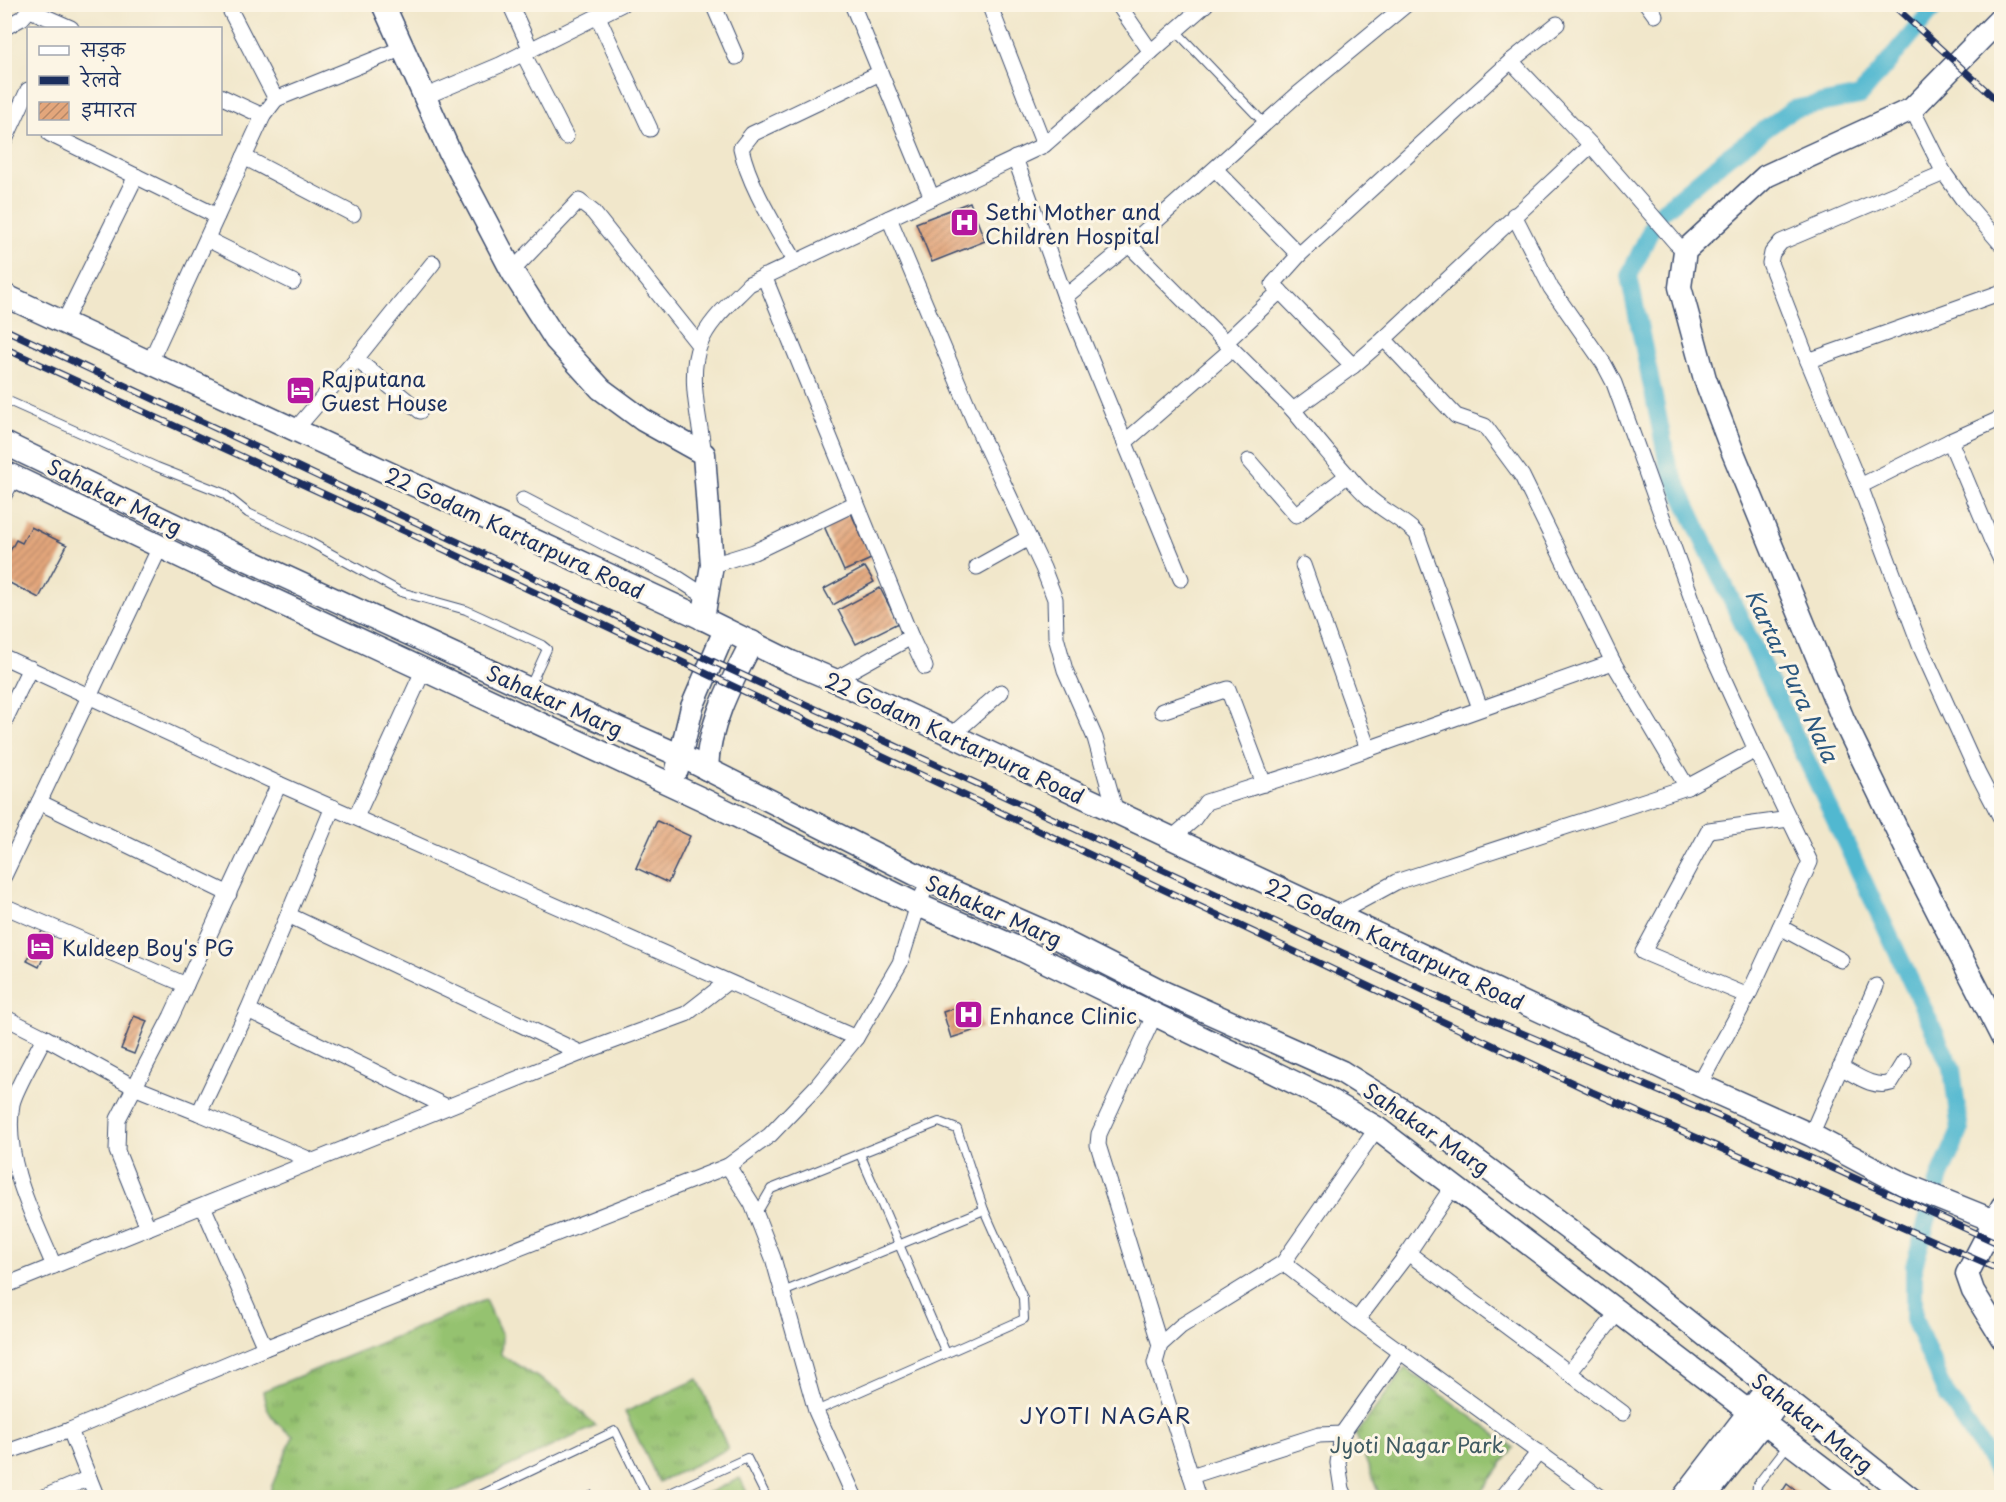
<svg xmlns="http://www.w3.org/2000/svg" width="2006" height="1502" font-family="'Playpen Sans','Playpen Sans Deva',sans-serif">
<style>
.grass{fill:url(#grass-tufts);stroke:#587867;stroke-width:1.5}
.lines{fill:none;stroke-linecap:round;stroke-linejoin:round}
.canal{stroke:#51b8d0;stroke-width:18}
.building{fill:url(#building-hatch)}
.lane-casing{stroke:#3b4b6e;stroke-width:10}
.street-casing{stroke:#3b4b6e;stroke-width:17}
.secondary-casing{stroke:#3b4b6e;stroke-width:25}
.lane{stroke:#fff;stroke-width:8}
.street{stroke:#fff;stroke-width:15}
.secondary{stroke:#fff;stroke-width:22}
.rail-casing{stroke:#1b2f5e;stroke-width:7}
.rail{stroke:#fcf5e5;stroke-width:4.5;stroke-dasharray:14;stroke-linecap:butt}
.labels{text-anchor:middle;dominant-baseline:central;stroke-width:6;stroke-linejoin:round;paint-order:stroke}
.poi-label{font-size:21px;fill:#1b2f5e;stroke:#fcf5e5;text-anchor:start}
.street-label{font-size:21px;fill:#1b2f5e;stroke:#fcf5e5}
.park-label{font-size:21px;fill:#405b63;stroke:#fcf5e5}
.water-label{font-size:22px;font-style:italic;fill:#2b5880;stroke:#fcf5e5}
.neighbourhood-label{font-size:22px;letter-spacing:1.5px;fill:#1b2f5e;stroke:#fcf5e5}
</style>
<defs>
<pattern id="grass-tufts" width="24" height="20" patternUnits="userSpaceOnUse" patternTransform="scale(1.5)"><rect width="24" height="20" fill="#95c270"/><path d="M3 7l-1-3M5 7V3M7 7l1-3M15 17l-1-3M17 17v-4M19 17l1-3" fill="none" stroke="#799e5f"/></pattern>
<pattern id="building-hatch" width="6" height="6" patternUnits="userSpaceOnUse" patternTransform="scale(1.5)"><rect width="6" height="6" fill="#e3a67b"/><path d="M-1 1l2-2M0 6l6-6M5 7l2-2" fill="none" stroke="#b78868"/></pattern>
</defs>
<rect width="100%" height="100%" fill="#fcf5e5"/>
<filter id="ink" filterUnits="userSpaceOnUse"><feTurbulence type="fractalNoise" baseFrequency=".0167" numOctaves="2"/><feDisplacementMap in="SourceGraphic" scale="12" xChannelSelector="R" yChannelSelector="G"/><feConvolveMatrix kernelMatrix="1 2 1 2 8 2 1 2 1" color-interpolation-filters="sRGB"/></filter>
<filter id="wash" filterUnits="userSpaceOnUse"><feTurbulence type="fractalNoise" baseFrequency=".008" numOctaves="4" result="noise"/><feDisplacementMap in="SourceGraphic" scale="24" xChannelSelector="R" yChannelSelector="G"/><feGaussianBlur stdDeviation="1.35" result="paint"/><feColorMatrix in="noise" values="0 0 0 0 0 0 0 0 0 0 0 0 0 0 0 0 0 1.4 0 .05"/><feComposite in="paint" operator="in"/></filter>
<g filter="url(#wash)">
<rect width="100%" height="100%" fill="#f1e7cb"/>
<!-- grass -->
<g class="grass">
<path d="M485 1300 502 1336 501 1355 560 1391 596 1426 443 1497H270L271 1488 293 1436C276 1424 265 1413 263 1391Z"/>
<path d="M1405 1368 1514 1448 1477 1497H1380L1356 1435Z"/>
<path d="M698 1379 728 1449 659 1482 625 1412Z"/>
<path d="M740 1478 749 1497H699Z"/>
</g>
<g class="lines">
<!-- canal -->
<path class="canal" d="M1937 4 1860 96 1793 109 1727 157 1658 215 1629 276 1668 465 1952 1069 1960 1131 1940 1176 1914 1266V1319L1945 1392 2002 1478"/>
</g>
<g id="blocks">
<!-- building -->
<g class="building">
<path d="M970 202 985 241 932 262 916 223Z"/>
<path d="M851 513 871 559 844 571 824 526Z"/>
<path d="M31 527 67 545 39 598 4 580V562L16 540 22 543Z"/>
<path d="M865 567 874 582 833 605 824 589Z"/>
<path d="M880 588 898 623 856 644 838 610Z"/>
<path d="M657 821 690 836 668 883 636 868Z"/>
<path d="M44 927 55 932 39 967 27 961Z"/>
<path d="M974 1002 982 1028 951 1038 943 1012Z"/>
<path d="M134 1016 147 1021 134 1054 121 1049Z"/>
<path d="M1787 1484 1805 1498H1778Z"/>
<path d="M592 1491 595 1498H577Z"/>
</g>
</g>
</g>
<g filter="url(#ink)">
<use href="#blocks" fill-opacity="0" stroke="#3b4b6e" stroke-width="1.5"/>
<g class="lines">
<defs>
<g id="lane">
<path d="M1176 31 1265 124"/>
<path d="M4 399 157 467 223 493 248 513 306 540 401 592 466 610 542 645 547 649 530 686"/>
<path d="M4 502 17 479"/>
<path d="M860 1154 946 1353"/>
<path d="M755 1212 760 1208 771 1189 939 1122 957 1129 984 1210 1023 1298 1024 1319 816 1411"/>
<path d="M783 1292 984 1210"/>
<path d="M474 1498 615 1431 648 1498"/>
<path d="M659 1498 747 1458 767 1498"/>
<path d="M1756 1498 1757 1485 1788 1445"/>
</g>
<g id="street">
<path d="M510 4 531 50"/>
<path d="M713 4 736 57"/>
<path d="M852 4 932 198"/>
<path d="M989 4 1044 145"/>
<path d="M1118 4 1151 52"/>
<path d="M1647 4 1655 15"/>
<path d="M30 10 71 28"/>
<path d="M598 17 650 129"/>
<path d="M4 28 22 18 34 4"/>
<path d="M523 53 566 137"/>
<path d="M1511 61 1557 24"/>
<path d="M220 96 263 116"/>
<path d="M424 97 500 65 622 4"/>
<path d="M276 99 403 48"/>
<path d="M1912 109 1944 173 1964 201 2002 245"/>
<path d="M50 134 217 216"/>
<path d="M4 142 28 90"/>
<path d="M1591 145 1676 243 1685 251"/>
<path d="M244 157 353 214"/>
<path d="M1015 158 1065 297 1135 240 1298 94 1407 4"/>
<path d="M1215 169 1299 255 1273 284 1353 366 1384 339 1456 416 1485 426 1522 476 1613 662 1687 787 1396 882 1335 915"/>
<path d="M1514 215 1551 288 1604 364 1614 383 1710 649 1756 750"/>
<path d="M889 218 975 423 1043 568 1055 599 1056 637 1065 670 1095 738 1116 812"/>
<path d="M207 239 293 282"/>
<path d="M1299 255 1511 61 1591 145 1384 339"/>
<path d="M795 261C776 227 749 186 741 148L752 134 880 73"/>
<path d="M512 271 579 201 593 212 699 345"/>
<path d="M764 276 911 637 834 680"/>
<path d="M2002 292 1808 361 1860 486 1921 648 1978 774 2002 820"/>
<path d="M1065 297 1181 579"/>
<path d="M64 322 136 176"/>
<path d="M1226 342 1280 291"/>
<path d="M1232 349 1293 410"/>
<path d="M356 359 420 411"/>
<path d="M1808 361 1770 263 1772 253 1781 242 1944 173"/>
<path d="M150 362 263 116 276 99 227 4"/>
<path d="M1353 366 1293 410C1317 439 1340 469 1366 495 1382 511 1403 519 1417 534L1480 708"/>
<path d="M295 430 356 359 433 263"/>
<path d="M1950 441 1992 541"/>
<path d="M1125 442 1232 349 1129 245"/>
<path d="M704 454C700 422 687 375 700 344 709 320 732 302 749 284L1044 145 1206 4"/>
<path d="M1249 461 1296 515 1348 475"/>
<path d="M1860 486 1950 441 2002 418"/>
<path d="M523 500 610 545 671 574 705 596"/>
<path d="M2002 537 1992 541 2002 562"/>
<path d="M712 565 754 552 856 503"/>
<path d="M1303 565 1368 749"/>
<path d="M977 567 1029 538"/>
<path d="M911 637 925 667"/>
<path d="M4 657 279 784 856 1038"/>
<path d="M1162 711 1228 689 1264 784"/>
<path d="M4 722 30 668"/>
<path d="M952 735 1001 692"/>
<path d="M1687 787 1756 750 1810 862 1748 996 1699 1085"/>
<path d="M39 802 229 894"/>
<path d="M356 817 424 669"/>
<path d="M1172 838 1193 820 1206 802 1317 767 1613 662"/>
<path d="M4 876 160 547"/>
<path d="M4 906 186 985"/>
<path d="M288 915 333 807"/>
<path d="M1780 927 1841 960"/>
<path d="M1748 996 1643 952 1709 830 1789 819"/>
<path d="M248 1010 199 1113 313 1161"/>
<path d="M1154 1016 1099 1134 1098 1145 1160 1345"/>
<path d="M4 1017 44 1037C37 1053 15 1089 12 1104 3 1160 33 1216 54 1266"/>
<path d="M44 1037 134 1087 199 1113"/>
<path d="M1840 1067C1856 1075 1873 1089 1891 1083L1904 1062"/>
<path d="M447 1107 248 1010 288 915 581 1053"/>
<path d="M1811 1135 1876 986"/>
<path d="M728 1166 752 1204 773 1258 816 1411 855 1498"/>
<path d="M203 1206 265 1348"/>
<path d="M148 1228 117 1151 118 1119 171 1017 279 784"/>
<path d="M1408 1253 1623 1413"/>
<path d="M1283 1263 1357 1320 1601 1498"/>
<path d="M4 1286 581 1053 686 1014 727 982"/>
<path d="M1357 1320 1408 1253 1453 1186"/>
<path d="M1569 1373 1619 1311"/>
<path d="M70 1430 97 1498"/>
<path d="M4 1453 70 1430 265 1348 728 1166 770 1135 817 1086 856 1038 900 963 918 905 929 881"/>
<path d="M1191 1476 1319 1435 1342 1434"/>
<path d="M42 1498 89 1478"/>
<path d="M1198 1498 1155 1363 1160 1345 1181 1326 1283 1263 1377 1128"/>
<path d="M1346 1498 1342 1489 1338 1463 1342 1434 1401 1351"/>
<path d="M1502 1498 1539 1452"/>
</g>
<g id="secondary">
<path d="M383 4 450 153 512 271 556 340 601 389 643 420 704 454 712 565 703 619"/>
<path d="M2002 17 1912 109 1766 176 1685 251 1680 287 1705 379 1732 450 1843 719 1919 875 2002 1037"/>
<path d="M4 295 706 620 791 662 834 680 1699 1085 1811 1135 1903 1184 2002 1224"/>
<path d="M4 443 218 546 529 689 681 756 929 881 1041 930 1165 993 1342 1072 1441 1134 1476 1160 1632 1277 1910 1498"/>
<path d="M4 472 207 569 702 799 918 905 1020 949 1326 1098 1377 1128 1862 1498"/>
<path d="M707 769C708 725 732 681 752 642"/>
<path d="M677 770 692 707 725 630"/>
<path d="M2002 1207 1967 1274 1973 1291 2002 1338"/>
<path d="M1683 1498 1759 1399"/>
<path d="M1704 1498 1774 1409"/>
</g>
</defs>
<!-- lane casing -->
<use href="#lane" class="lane-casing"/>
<!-- street casing -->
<use href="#street" class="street-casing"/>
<!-- secondary casing -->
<use href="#secondary" class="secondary-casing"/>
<!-- lane -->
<use href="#lane" class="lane"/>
<!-- street -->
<use href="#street" class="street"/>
<!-- secondary -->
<use href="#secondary" class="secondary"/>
<defs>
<g id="rail">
<path d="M1892 4 2002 105"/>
<path d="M4 329 712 661 1451 1003 1718 1116 2002 1245"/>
<path d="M4 348 407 532 1592 1092 2002 1271"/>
</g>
</defs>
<!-- rail casing -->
<use href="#rail" class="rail-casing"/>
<!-- rail -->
<use href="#rail" class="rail"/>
</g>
</g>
<!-- icons -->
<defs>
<symbol id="hospital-square" viewBox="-11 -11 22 22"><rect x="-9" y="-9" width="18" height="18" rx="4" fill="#b5179e" stroke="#fcf5e5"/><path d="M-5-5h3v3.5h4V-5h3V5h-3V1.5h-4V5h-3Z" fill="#fff"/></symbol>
<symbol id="hotel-square" viewBox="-11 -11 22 22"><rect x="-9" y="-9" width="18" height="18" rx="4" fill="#b5179e" stroke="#fcf5e5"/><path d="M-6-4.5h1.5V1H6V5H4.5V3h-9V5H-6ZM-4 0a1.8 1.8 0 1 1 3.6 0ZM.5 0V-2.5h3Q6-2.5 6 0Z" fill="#fff"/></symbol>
</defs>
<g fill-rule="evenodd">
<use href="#hospital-square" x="948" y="206" width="33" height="33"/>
<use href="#hotel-square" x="284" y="374" width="33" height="33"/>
<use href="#hotel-square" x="24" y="930" width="33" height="33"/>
<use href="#hospital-square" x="952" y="998" width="33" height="33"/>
</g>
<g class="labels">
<!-- poi labels -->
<g class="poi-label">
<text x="985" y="211">Sethi Mother and<tspan x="985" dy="24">Children Hospital</tspan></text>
<text x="321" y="378">Rajputana<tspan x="321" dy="24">Guest House</tspan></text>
<text x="62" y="947">Kuldeep Boy's PG</text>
<text x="989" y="1015">Enhance Clinic</text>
</g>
<!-- street labels -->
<g class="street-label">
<text transform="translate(115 496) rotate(26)">Sahakar Marg</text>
<text transform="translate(515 532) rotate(25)">22 Godam Kartarpura Road</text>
<text transform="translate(555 700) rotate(24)">Sahakar Marg</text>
<text transform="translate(955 737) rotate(25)">22 Godam Kartarpura Road</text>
<text transform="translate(994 910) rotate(24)">Sahakar Marg</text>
<text transform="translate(1395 943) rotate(25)">22 Godam Kartarpura Road</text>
<text transform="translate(1427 1128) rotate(34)">Sahakar Marg</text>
<text transform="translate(1813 1422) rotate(38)">Sahakar Marg</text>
</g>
<!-- park labels -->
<g class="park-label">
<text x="1417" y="1444">Jyoti Nagar Park</text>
</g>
<!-- water labels -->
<g class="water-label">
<text transform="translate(1793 675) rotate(65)">Kartar Pura Nala</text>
</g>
<!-- neighbourhood labels -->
<g class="neighbourhood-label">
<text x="1106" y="1414">JYOTI NAGAR</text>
</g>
</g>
<!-- margin -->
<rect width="2006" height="1502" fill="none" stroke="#fcf5e5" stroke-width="24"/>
<!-- legend -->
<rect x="27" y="27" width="195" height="108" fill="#fcf5e5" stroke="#a2a6af" stroke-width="1.5"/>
<rect x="39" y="46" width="30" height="9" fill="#ffffff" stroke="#a2a6af" stroke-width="1.5"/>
<text x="81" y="57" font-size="18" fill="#1b2f5e">सड़क</text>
<rect x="39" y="76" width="30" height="9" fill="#1b2f5e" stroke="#a2a6af" stroke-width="1.5"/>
<text x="81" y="87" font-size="18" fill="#1b2f5e">रेलवे</text>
<rect x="39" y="102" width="30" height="18" fill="url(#building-hatch)" stroke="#a2a6af" stroke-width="1.5"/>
<text x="81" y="117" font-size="18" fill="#1b2f5e">इमारत</text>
</svg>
